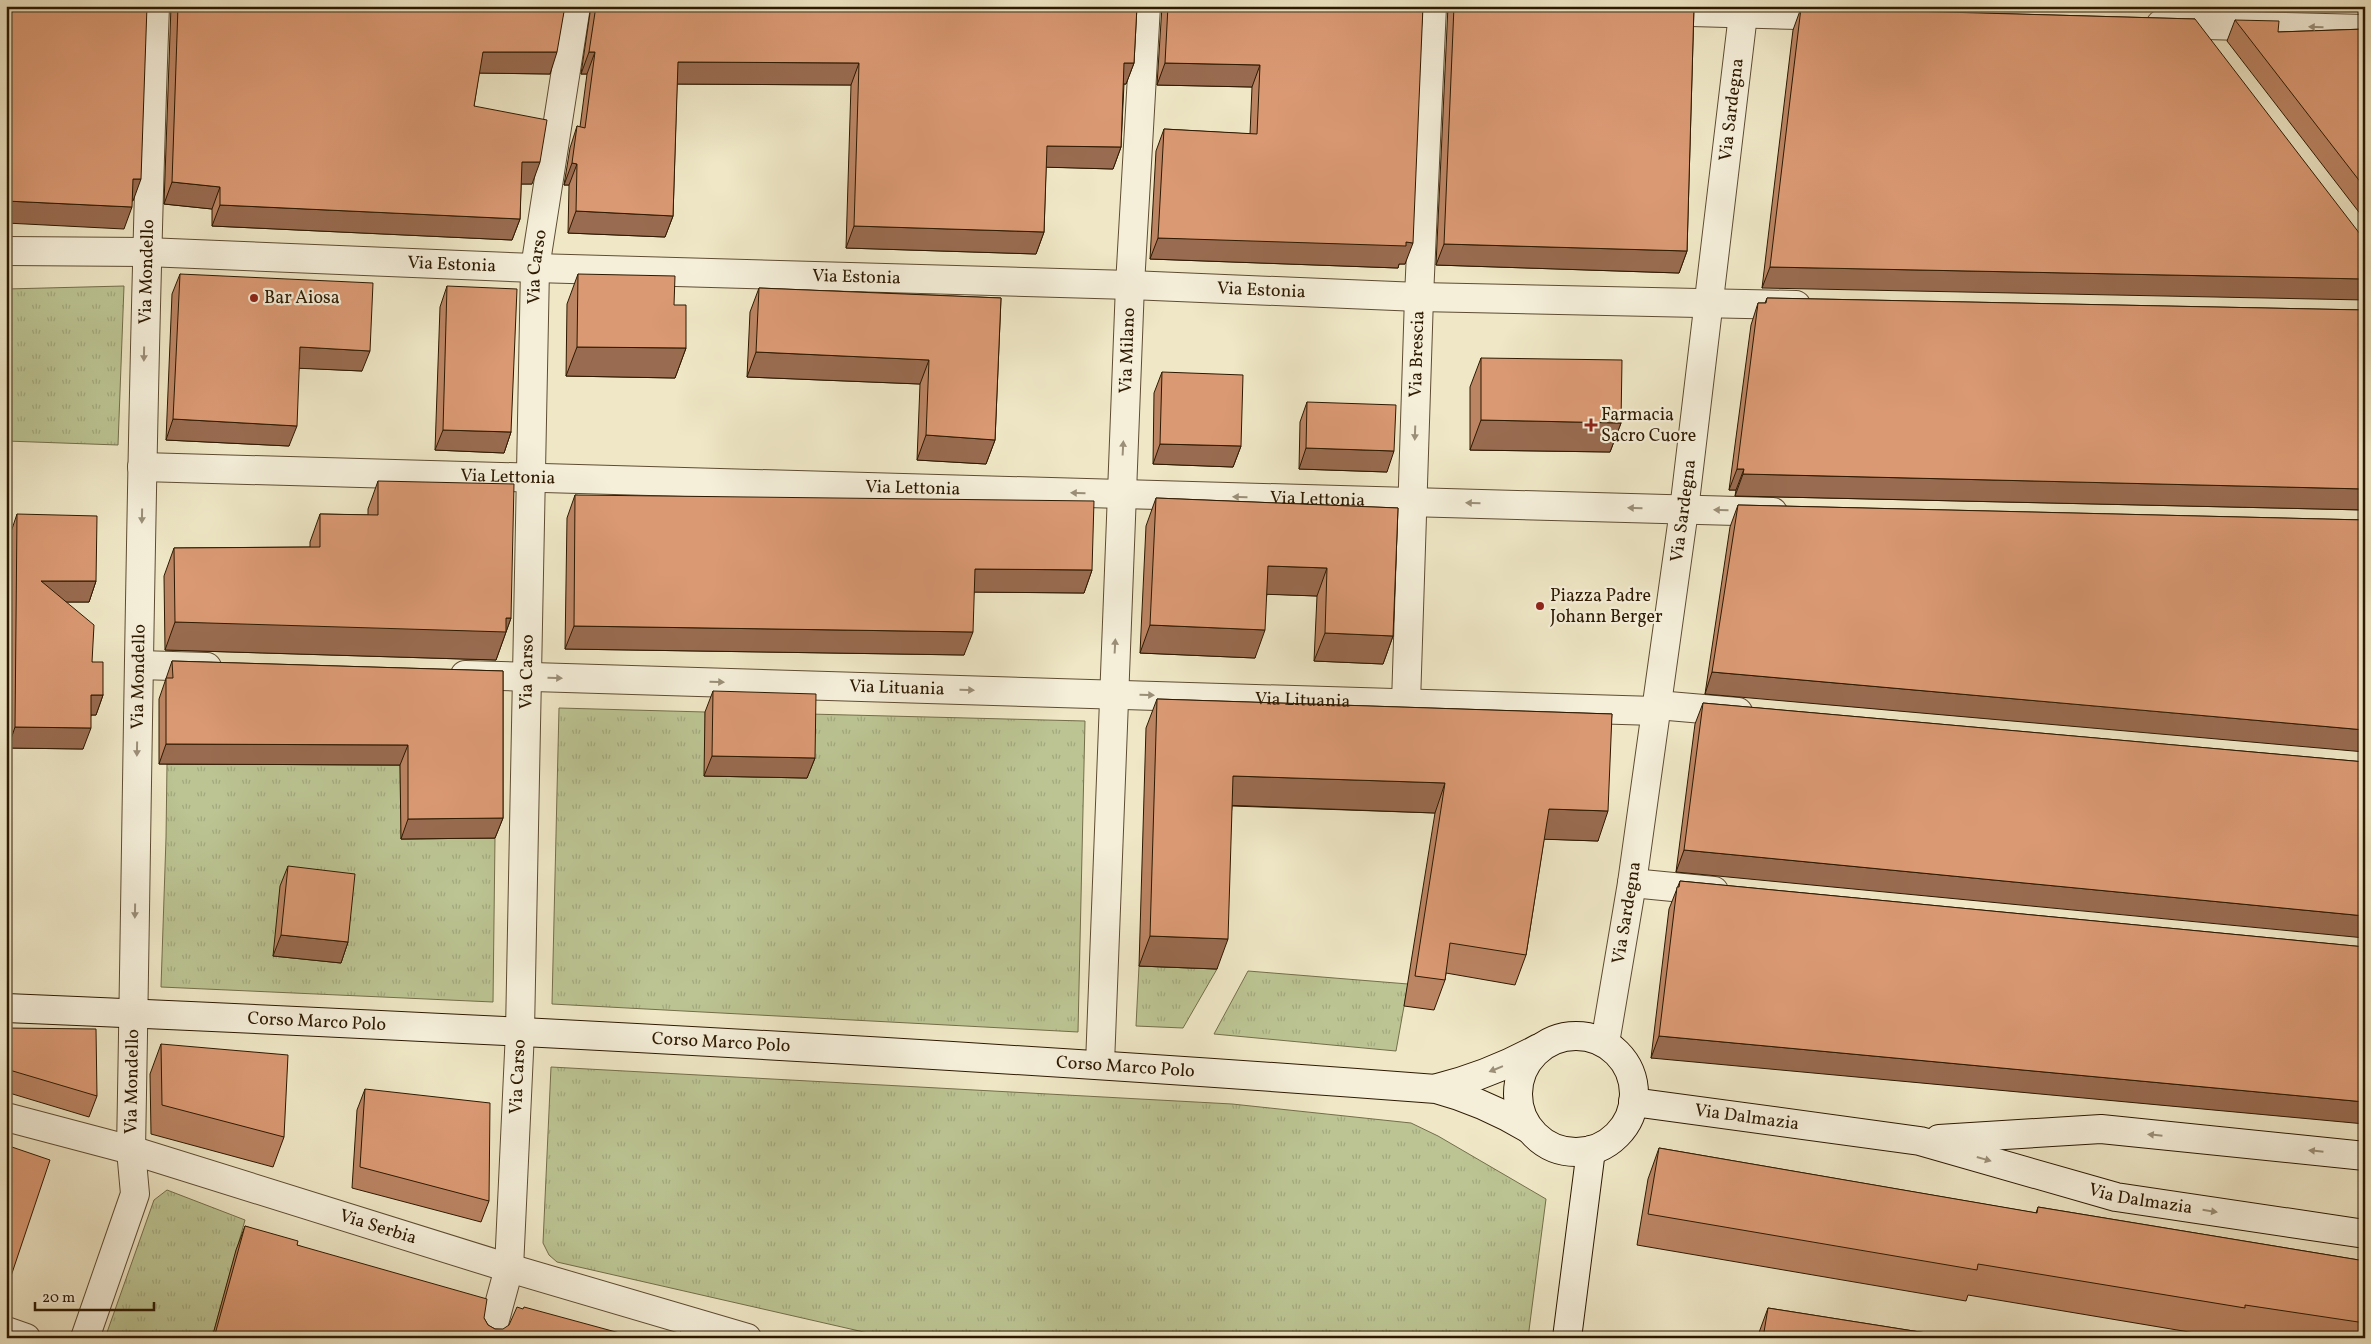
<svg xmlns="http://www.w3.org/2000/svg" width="2371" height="1344" font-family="Vollkorn,serif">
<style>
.grass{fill:url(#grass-tufts);stroke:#746e4a}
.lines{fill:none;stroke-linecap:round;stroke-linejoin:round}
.street-casing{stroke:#5e4c32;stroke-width:30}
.secondary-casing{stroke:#2d1900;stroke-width:30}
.street{stroke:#f5efda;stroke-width:28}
.secondary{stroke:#f5efda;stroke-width:28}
.wall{fill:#bb8463;stroke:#2d1900}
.shaded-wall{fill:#996b50;stroke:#2d1900}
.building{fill:#da9973;stroke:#2d1900}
.oneway{fill:#9b8f78}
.poi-dot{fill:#8f2418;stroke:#f5efda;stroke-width:2}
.labels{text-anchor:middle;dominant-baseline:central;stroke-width:4.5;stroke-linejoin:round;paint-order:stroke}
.street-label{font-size:18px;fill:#2d1900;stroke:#f5efda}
.poi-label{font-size:18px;fill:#2d1900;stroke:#f5efda;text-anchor:start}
</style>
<defs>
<pattern id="grass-tufts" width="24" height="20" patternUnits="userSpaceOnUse" patternTransform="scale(1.25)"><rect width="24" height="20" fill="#bcc493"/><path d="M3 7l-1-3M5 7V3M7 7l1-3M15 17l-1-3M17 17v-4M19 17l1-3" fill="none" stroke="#a2a87d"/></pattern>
</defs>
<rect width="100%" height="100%" fill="#efe7c6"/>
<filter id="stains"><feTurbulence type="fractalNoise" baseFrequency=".004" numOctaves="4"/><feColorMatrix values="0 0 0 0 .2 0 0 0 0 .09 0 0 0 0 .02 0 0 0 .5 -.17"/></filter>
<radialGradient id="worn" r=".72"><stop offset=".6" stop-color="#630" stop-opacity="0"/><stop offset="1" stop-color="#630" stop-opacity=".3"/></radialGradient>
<!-- grass -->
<g class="grass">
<path d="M124 286 118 445 6 441V289Z"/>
<path d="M559 708 705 712V776L807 778 809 714 1085 721 1078 1032 552 1004Z"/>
<path d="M167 764 400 765 401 839 495 838 493 1002 161 987 166 838Z"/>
<path d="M1139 966 1217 969 1183 1028 1136 1026Z"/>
<path d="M1248 971 1408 984 1396 1051 1214 1034Z"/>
<path d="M551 1067 1232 1104 1411 1123 1438 1136 1546 1199 1528 1338H890L557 1262 549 1255 543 1243Z"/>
<path d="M167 1190 245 1220 212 1338H105L154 1200Z"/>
</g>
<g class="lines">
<defs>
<g id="street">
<path d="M1656 11 1836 16"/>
<path d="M2161 24 2365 29"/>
<path id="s1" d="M6 251 146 252 535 268 1130 285 1419 297 1796 305"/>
<path id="s2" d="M142 467 1773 512"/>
<path d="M139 665 207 667"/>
<path id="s3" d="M465 675 1655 711"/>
<path id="s4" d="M1406 703 1419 297 1432 6"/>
<path d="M1657 705 1738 712"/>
<path d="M1632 883 1714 891"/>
<path id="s5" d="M1605 1043 1632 883 1684 510 1744 6"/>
<path id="s6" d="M1100 1064 1130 285 1146 6"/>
<path id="s7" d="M6 1117 131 1150 509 1268 747 1338"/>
<path d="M6 1331 26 1338"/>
<path id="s8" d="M85 1338 135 1194 131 1150C138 769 141 388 155 6"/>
<path id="s9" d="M490 1338 509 1268 520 1031 535 268 576 6"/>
</g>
<g id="secondary">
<path id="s10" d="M6 1008C483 1028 960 1053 1436 1089 1470 1098 1499 1111 1529 1129"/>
<circle cx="1576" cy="1094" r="58"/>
<path d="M1437 1088C1474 1079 1506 1066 1539 1048"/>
<path id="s11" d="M1633 1102 1920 1141 2116 1197 2365 1234"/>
<path d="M1939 1139 2101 1129 2365 1156"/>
<path d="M1567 1338 1591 1150"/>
</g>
</defs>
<!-- street casing -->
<use href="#street" class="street-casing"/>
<!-- secondary casing -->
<use href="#secondary" class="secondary-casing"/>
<!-- street -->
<use href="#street" class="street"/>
<!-- secondary -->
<use href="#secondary" class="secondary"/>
</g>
<!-- wall -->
<g class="wall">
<path d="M171 6H565L550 74 479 73 474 106 532 184H521L520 219 512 240 212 226V209L164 204Z"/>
<path d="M591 6H1137L1134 63 1126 84H1124L1121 147 1113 169 1046 167 1044 232 1036 254 846 248 851 85 677 84 673 216 665 237 568 233 569 185H564L570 148 577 126 580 127 587 74H581Z"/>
<path d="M1162 6H1423L1405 264H1399L1398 268 1150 259 1156 151 1164 129 1250 134 1252 87 1157 85Z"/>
<path d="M1448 6H1694L1687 251 1679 273 1436 265Z"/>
<path d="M1801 8 2195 19 1762 288 1793 30Z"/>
<path d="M2235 20 2278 32 2365 29V220L2227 41Z"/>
<path d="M180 274 362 371 299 368 289 446 166 440 172 294Z"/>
<path d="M578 274 686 348 675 378 566 376 567 304Z"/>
<path d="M447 286 511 432 504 453 435 450 440 307Z"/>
<path d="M759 288 1001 298 995 440 986 464 917 460 920 384 747 377 750 312Z"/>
<path d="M1767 298 2365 310V510L1735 496 1736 490H1729L1751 325 1758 303H1765Z"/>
<path d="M1481 358 1621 423 1610 452 1470 450V387Z"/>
<path d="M1162 372 1241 446 1233 467 1153 464 1154 393Z"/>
<path d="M1307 402 1387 472 1299 469 1300 422Z"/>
<path d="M378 481 511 618 496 660 165 650 164 576 174 548 310 547V542L320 514 368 515V509Z"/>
<path d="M575 495 1092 570 1084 593 974 592 964 655 565 649 567 518Z"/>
<path d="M1156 498 1398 508 1393 636 1383 664 1314 661 1317 596 1267 594 1255 658 1140 653 1146 526Z"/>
<path d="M1738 505 2365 520 1705 694 1730 527Z"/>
<path d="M17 514 96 581 89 602H66L92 662 103 695 96 715H91L83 749 8 748 10 535Z"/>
<path d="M172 661 503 671V818L495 838 401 839 400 765 159 764V699Z"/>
<path d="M713 691 815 758 807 778 704 776 705 712Z"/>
<path d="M1157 699 1612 714 1598 841 1544 839 1526 955 1515 985 1446 973 1445 980 1434 1010 1404 1006 1435 813 1232 806 1217 969 1139 966 1146 728Z"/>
<path d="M1703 703 2365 762 1676 872 1695 724Z"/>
<path d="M288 866 348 942 341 963 273 956 280 886Z"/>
<path d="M1680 881 2365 947 1651 1058 1669 909Z"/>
<path d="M6 1028 97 1096 89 1117 6 1092Z"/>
<path d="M161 1044 284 1137 273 1167 151 1134 150 1074Z"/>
<path d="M365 1089 489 1201 481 1222 352 1188 357 1110Z"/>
<path d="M1659 1148 2036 1213 2038 1207 2365 1261V1338H2247L2235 1336 2234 1338H2225L1968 1295 1966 1301 1637 1245 1648 1179Z"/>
<path d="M245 1226 297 1245 484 1318 488 1325 495 1329 638 1338H212L236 1250Z"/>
<path d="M1768 1308 1958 1338H1757Z"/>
</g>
<!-- shaded-wall -->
<g class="shaded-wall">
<path d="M2108 6H2275L2274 11Z"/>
<path d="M483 52H557L550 74 475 73Z"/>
<path d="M589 52H595L587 74H581Z"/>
<path d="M678 62 859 63 851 85 670 84Z"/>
<path d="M1124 63H1134L1126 84H1116Z"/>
<path d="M1165 63 1260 65 1252 87 1157 85Z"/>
<path d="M1047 146 1121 147 1113 169 1039 167Z"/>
<path d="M522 162H540L532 184H514Z"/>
<path d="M572 163 577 164 569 185H564Z"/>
<path d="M133 179H141L133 201 126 200Z"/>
<path d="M172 182 220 187 212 209 164 204Z"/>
<path d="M6 201 132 207 124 229 6 223Z"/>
<path d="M220 205 520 219 512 240 212 226Z"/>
<path d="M576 211 673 216 665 237 568 233Z"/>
<path d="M854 226 1044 232 1036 254 846 248Z"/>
<path d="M1158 238 1406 242 1413 243 1405 264H1399L1398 268 1150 259Z"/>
<path d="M1444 244 1687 251 1679 273 1436 265Z"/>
<path d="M1770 267 2365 279V300L1762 288Z"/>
<path d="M300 347 370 351 362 371 293 368Z"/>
<path d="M577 347 686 348 675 378 566 376Z"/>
<path d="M756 352 929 360 920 384 747 377Z"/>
<path d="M173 419 297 426 289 446 166 440Z"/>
<path d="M1481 420 1621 423 1610 452 1470 450Z"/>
<path d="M443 430 511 432 504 453 435 450Z"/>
<path d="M926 435 995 440 986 464 917 460Z"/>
<path d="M1160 444 1241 446 1233 467 1153 464Z"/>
<path d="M1306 448 1394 451 1387 472 1299 469Z"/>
<path d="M1737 469H1744L1736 490H1729Z"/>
<path d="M1743 474 2365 489V510L1735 496Z"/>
<path d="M1268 566 1327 568 1317 596 1258 594Z"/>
<path d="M975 569 1092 570 1084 593 967 592Z"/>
<path d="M41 581H96L89 602H33Z"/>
<path d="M511 618 496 660 165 650 175 622Z"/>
<path d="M1150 625 1265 630 1255 658 1140 653Z"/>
<path d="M574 626 973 632 964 655 565 649Z"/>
<path d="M1325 633 1393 636 1383 664 1314 661Z"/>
<path d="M1712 672 2365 730V752L1705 694Z"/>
<path d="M91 695H103L96 715H83Z"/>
<path d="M15 727 91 728 83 749 8 748Z"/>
<path d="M166 744 408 745 400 765 159 764Z"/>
<path d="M712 756 815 758 807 778 704 776Z"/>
<path d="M1233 776 1445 783 1435 813 1222 805Z"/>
<path d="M1549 809 1608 811 1598 841 1538 839Z"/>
<path d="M503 818 495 838 401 839 408 819Z"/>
<path d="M1684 850 2365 916V938L1676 872Z"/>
<path d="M281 935 348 942 341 963 273 956Z"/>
<path d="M1150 936 1228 939 1217 969 1139 966Z"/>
<path d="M1659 1036 2365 1102V1124L1651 1058Z"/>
</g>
<!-- building -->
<g class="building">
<path d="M6 6H147L141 179H133L132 207 6 201Z"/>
<path d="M178 6H565L557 52H483L474 106 547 120 540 162H522L520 219 220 205V187L172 182Z"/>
<path d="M596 6H1137L1134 63H1124L1121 147 1047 146 1044 232 854 226 859 63 678 62 673 216 576 211 577 164 572 163 577 126 585 128 595 52H589Z"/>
<path d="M1168 6H1423L1413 243 1406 242V246L1158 238 1164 129 1257 134 1260 65 1165 63Z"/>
<path d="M1454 6H1694L1687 251 1444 244Z"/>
<path d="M1801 8 2195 19 2360 234 2365 237V279L1770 267Z"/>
<path d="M2235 20 2279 21 2278 32 2365 29V188Z"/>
<path d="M180 274 373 283 370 351 300 347 297 426 173 419Z"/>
<path d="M578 274 675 276 674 305H686V348L577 347Z"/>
<path d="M447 286 517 289 511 432 443 430Z"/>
<path d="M759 288 1001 298 995 440 926 435 929 360 756 352Z"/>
<path d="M1767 298 2365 310V489L1743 474 1744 469H1737L1758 303H1766Z"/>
<path d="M1481 358 1622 360 1621 423 1481 420Z"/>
<path d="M1162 372 1243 375 1241 446 1160 444Z"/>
<path d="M1307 402 1396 405 1394 451 1306 448Z"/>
<path d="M378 481 514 484 511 618H506V632L175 622 174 548 320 547V514L378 515Z"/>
<path d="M575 495 1094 501 1092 570 975 569 973 632 574 626Z"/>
<path d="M1156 498 1398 508 1393 636 1325 633 1327 568 1268 566 1265 630 1150 625Z"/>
<path d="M1738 505 2365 520V730L1712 672Z"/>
<path d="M17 514 97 516 96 581H41L94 625 92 662H103V695H91V728L15 727Z"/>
<path d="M172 661 503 671V818L408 819V745L166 744V678H173Z"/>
<path d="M713 691 816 694 815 758 712 756Z"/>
<path d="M1157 699 1612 714 1608 811 1549 809 1526 955 1450 943 1445 980 1415 976 1445 783 1233 776 1228 939 1150 936Z"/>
<path d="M1703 703 2365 762V916L1684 850Z"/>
<path d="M288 866 355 874 348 942 281 935Z"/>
<path d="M1680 881 2365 947V1102L1659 1036 1677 887H1679Z"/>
<path d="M6 1028 96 1029 97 1096 6 1069Z"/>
<path d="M161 1044 288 1055 284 1137 162 1105Z"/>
<path d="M365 1089 490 1103 489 1201 360 1167Z"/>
<path d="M6 1145 50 1160 6 1291Z"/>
<path d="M1659 1148 2037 1213 2038 1207 2365 1261V1323L2245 1305V1308L1978 1264 1977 1270 1648 1214Z"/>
<path d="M245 1226 298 1241 297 1245 487 1299 484 1318 488 1325 495 1329H503L509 1325 517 1307 523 1309 524 1307 638 1338H214Z"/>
<path d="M1768 1308 1958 1338H1763Z"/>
<path d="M680 1332 700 1338H678Z"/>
</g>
<!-- one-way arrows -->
<defs><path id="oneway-solid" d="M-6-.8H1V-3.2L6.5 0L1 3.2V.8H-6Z" transform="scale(1.25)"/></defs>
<g class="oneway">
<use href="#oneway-solid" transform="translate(2316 27) rotate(-179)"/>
<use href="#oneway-solid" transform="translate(144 354) rotate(91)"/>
<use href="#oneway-solid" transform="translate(1415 433) rotate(92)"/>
<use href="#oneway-solid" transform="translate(1123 448) rotate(-87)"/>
<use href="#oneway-solid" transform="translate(1078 493) rotate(-179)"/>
<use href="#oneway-solid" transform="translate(1240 497) rotate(-179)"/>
<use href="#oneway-solid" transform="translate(1473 503) rotate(-178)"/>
<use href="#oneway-solid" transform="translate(1635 508) rotate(-178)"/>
<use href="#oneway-solid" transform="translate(1721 510) rotate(-179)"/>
<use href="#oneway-solid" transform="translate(142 516) rotate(91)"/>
<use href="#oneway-solid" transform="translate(1115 646) rotate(-87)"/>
<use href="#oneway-solid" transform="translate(555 678) rotate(2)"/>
<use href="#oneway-solid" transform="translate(717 682) rotate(2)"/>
<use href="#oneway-solid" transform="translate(967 690) rotate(2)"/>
<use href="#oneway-solid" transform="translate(1147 695) rotate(2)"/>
<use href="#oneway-solid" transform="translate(137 749) rotate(91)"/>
<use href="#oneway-solid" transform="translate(135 911) rotate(91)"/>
<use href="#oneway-solid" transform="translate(1496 1069) rotate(158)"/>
<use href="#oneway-solid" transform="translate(2155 1135) rotate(-174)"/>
<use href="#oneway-solid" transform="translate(2316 1151) rotate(-174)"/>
<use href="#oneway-solid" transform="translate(1984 1159) rotate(16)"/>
<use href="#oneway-solid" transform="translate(2210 1211) rotate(9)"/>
</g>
<!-- markers -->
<g class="poi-dot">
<circle cx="254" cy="298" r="5"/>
<path d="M1588.5 417.5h5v5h5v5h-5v5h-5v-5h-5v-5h5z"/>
<circle cx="1540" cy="606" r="5"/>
</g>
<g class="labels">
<!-- street labels -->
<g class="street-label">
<text stroke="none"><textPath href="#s5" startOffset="942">Via Sardegna</textPath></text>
<text stroke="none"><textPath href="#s1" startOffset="446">Via Estonia</textPath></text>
<text stroke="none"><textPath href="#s9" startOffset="1074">Via Carso</textPath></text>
<text stroke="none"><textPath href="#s8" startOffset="1075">Via Mondello</textPath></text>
<text stroke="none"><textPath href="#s1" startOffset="851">Via Estonia</textPath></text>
<text stroke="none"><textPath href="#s1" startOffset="1256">Via Estonia</textPath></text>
<text stroke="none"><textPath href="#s6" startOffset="714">Via Milano</textPath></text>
<text stroke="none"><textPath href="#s4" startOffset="349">Via Brescia</textPath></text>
<text stroke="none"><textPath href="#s2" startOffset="366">Via Lettonia</textPath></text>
<text stroke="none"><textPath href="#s2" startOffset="771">Via Lettonia</textPath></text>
<text stroke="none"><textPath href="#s2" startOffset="1176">Via Lettonia</textPath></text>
<text stroke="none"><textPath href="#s5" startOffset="538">Via Sardegna</textPath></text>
<text stroke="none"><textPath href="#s9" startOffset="669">Via Carso</textPath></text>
<text stroke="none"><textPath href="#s8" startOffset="670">Via Mondello</textPath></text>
<text stroke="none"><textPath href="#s3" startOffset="432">Via Lituania</textPath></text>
<text stroke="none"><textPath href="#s3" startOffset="838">Via Lituania</textPath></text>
<text stroke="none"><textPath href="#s5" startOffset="132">Via Sardegna</textPath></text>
<text stroke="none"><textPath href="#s10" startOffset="311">Corso Marco Polo</textPath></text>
<text stroke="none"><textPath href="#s10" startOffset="716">Corso Marco Polo</textPath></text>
<text stroke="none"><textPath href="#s10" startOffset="1121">Corso Marco Polo</textPath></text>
<text stroke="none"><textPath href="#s9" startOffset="264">Via Carso</textPath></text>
<text stroke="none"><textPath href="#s8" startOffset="265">Via Mondello</textPath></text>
<text stroke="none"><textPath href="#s11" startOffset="115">Via Dalmazia</textPath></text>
<text stroke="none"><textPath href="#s11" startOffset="518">Via Dalmazia</textPath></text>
<text stroke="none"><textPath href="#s7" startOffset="388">Via Serbia</textPath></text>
</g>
<!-- poi labels -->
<g class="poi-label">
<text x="264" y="298">Bar Aiosa</text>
<text x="1601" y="415">Farmacia<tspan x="1601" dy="21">Sacro Cuore</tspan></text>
<text x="1550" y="596">Piazza Padre<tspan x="1550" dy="21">Johann Berger</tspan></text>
</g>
</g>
<!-- margin -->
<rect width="2371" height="1344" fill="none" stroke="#efe7c6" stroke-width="25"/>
<rect x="8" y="8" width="2356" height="1329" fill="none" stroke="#2d1900" stroke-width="2.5"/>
<rect x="12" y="12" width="2346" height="1319" fill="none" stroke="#2d1900"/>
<!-- scale -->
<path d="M35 1302v8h119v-8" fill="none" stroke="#2d1900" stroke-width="2.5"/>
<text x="42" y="1302" font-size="15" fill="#2d1900" stroke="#f5efda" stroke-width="4" paint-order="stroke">20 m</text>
<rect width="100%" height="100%" filter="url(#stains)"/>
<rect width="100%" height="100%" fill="url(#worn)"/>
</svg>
